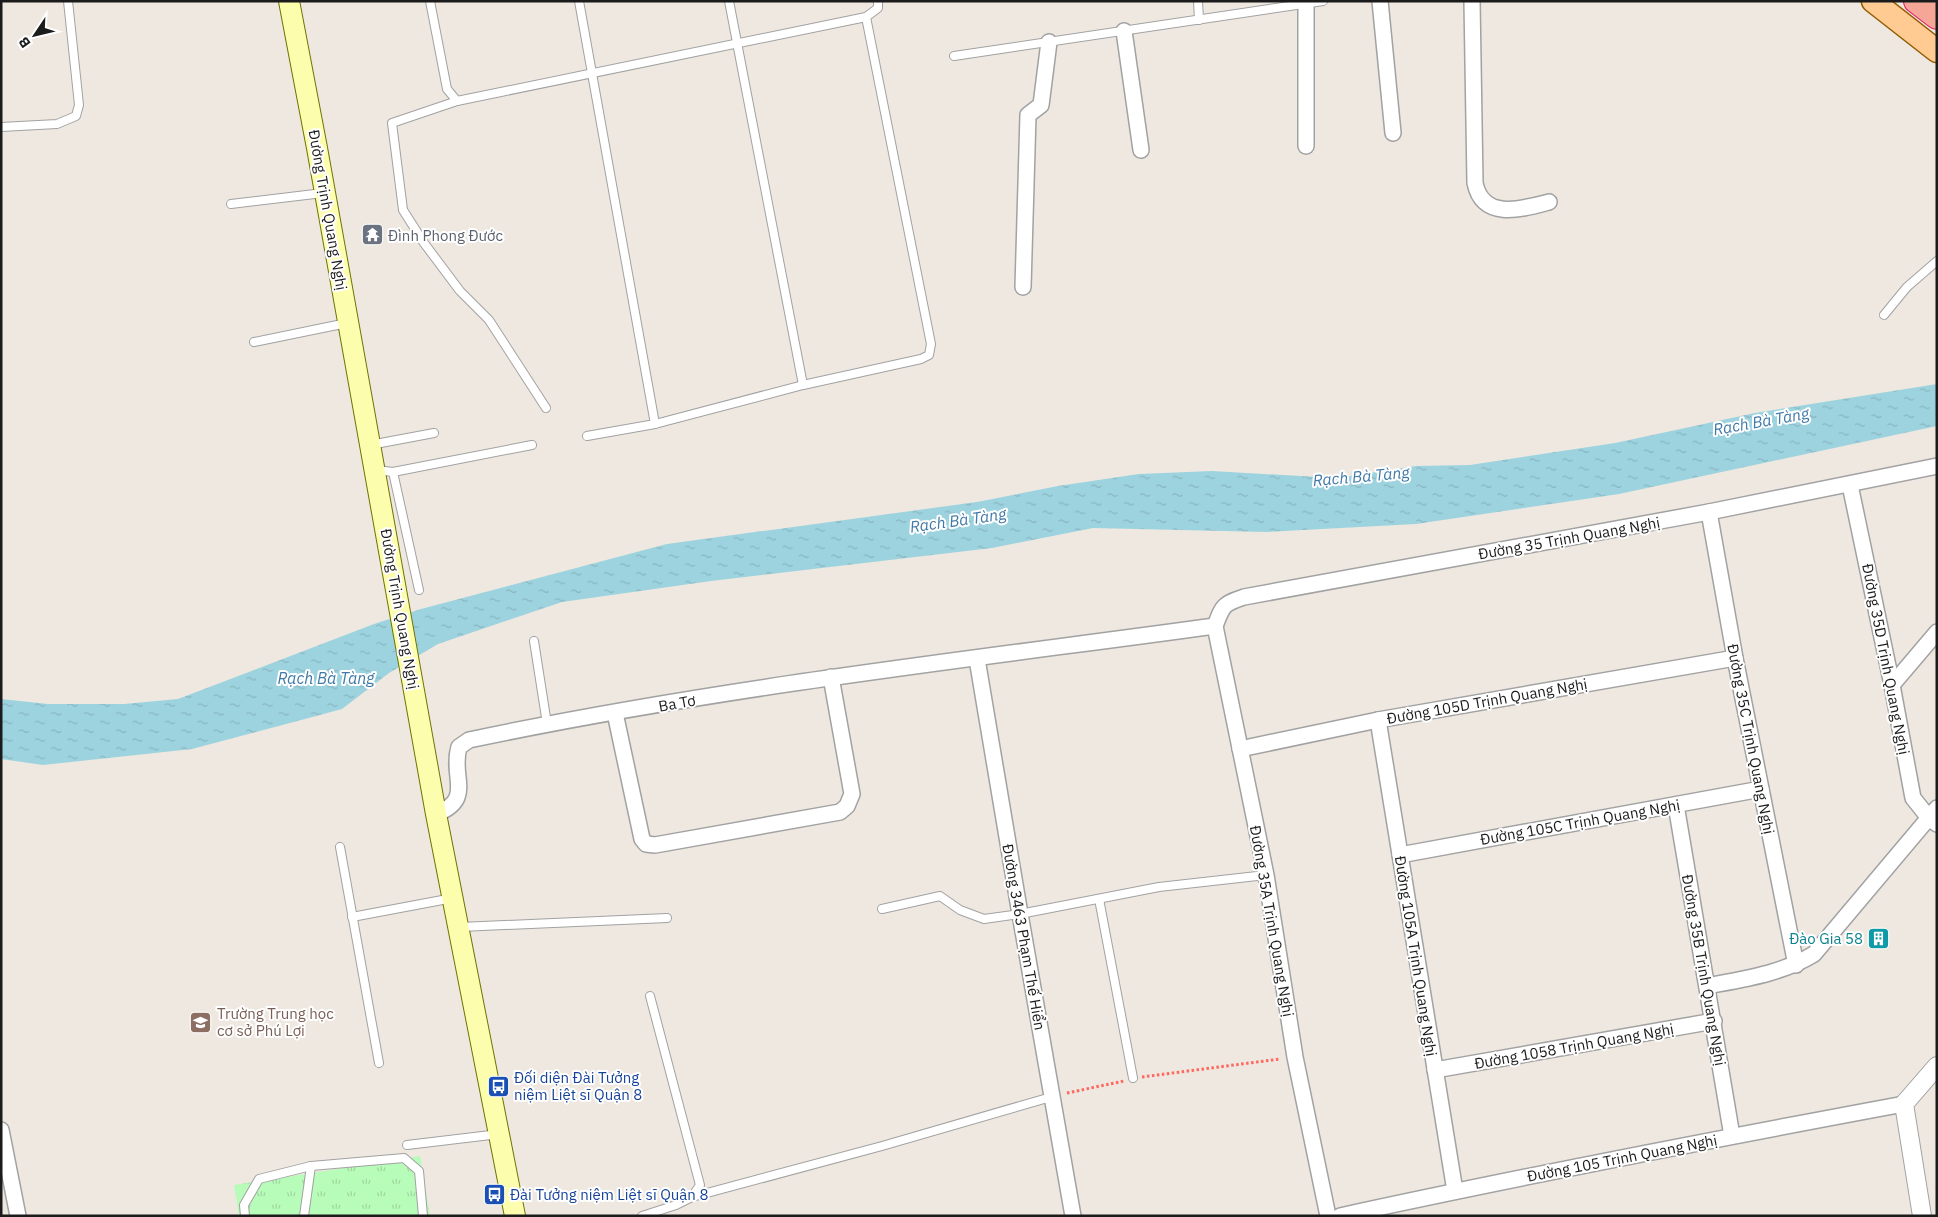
<svg xmlns="http://www.w3.org/2000/svg" width="1938" height="1217" font-family="'IBM Plex Sans',sans-serif">
<style>
.park{fill:url(#park-tufts)}
.water{fill:url(#water-ripples)}
.lines{fill:none;stroke-linecap:round;stroke-linejoin:round}
.service-casing{stroke:#a2a2a2;stroke-width:10}
.minor-casing{stroke:#a2a2a2;stroke-width:18}
.tertiary-casing{stroke:#a2a2a2;stroke-width:20}
.secondary-casing{stroke:#6d7400;stroke-width:22}
.primary-casing{stroke:#925b00;stroke-width:25}
.trunk-casing{stroke:#df1966;stroke-width:26}
.path{stroke:#ff685f;stroke-width:3;stroke-dasharray:2.5 2.5;stroke-linecap:butt}
.service{stroke:#fff;stroke-width:8}
.minor{stroke:#fff;stroke-width:15}
.tertiary{stroke:#fff;stroke-width:18}
.secondary{stroke:#fdfdae;stroke-width:20}
.primary{stroke:#ffcb93;stroke-width:22}
.trunk{stroke:#f5a696;stroke-width:24}
.labels{text-anchor:middle;dominant-baseline:central;stroke-width:4;stroke-linejoin:round;paint-order:stroke}
.street-label{font-size:15px;fill:#1b1b1b;stroke:#fff}
.worship-label{font-size:15px;fill:#5b616d;stroke:#fff;text-anchor:start}
.culture-label{font-size:15px;fill:#0d838f;stroke:#fff;text-anchor:end}
.education-label{font-size:15px;fill:#785e54;stroke:#fff;text-anchor:start}
.transit-label{font-size:15px;fill:#164399;stroke:#fff;text-anchor:start}
.water-label{font-size:16px;font-style:italic;fill:#4079a7;stroke:#fff}
</style>
<defs>
<pattern id="park-tufts" width="24" height="20" patternUnits="userSpaceOnUse" patternTransform="scale(1.25)"><rect width="24" height="20" fill="#b8fcba"/><path d="M3 7l-1-3M5 7V3M7 7l1-3M15 17l-1-3M17 17v-4M19 17l1-3" fill="none" stroke="#9ed79f"/></pattern>
<pattern id="water-ripples" width="26" height="14" patternUnits="userSpaceOnUse" patternTransform="scale(1.25)"><rect width="26" height="14" fill="#9dd3df"/><path d="M2 4q2-2 4 0t4 0M15 11q2-2 4 0t4 0" fill="none" stroke="#87b5bf"/></pattern>
</defs>
<rect width="100%" height="100%" fill="#eee8e0"/>
<!-- park -->
<path class="park" d="M420 1156 430 1216H239L234 1185Z"/>
<!-- water -->
<path class="water" d="M1937 384V426L1619 494 1416 524 1267 532 1093 528 992 548 711 581 562 602 438 644 389 673 342 709 305 719 192 749 43 765 1 759V699L48 704H124L178 699 374 624 421 609 667 544 977 502 1058 486 1139 474 1212 471 1336 478 1416 466 1470 465 1615 443 1755 413Z"/>
<g class="lines">
<defs>
<g id="service">
<path d="M430 1 447 89 457 101 866 17 878 8V1"/>
<path d="M579 1 655 424"/>
<path d="M729 1 803 385"/>
<path d="M1198 1 1199 20"/>
<path d="M954 56 1323 1"/>
<path d="M457 101 392 123 403 210 424 243 460 291 489 320 546 408"/>
<path d="M1 127 57 124 76 116 79 105 68 1"/>
<path d="M231 204 323 193"/>
<path d="M1884 315 1907 287 1937 261"/>
<path d="M254 342 347 323"/>
<path d="M587 436 655 424 803 385 921 359 929 355 931 344 866 17"/>
<path d="M370 445 434 433"/>
<path d="M377 470 393 472 532 445"/>
<path d="M393 472 419 590"/>
<path d="M534 641 547 724"/>
<path d="M340 847 379 1063"/>
<path d="M1099 899 1133 1078"/>
<path d="M882 909 940 896 960 910 984 919 1020 914 1159 887 1266 875"/>
<path d="M352 917 453 898"/>
<path d="M460 927 667 918"/>
<path d="M407 1145 499 1134"/>
<path d="M692 1197 882 1146 1051 1097"/>
<path d="M245 1216 244 1205 259 1179 311 1166 404 1158 419 1171 423 1216"/>
<path d="M304 1216 311 1166"/>
<path d="M642 1216 676 1205 692 1197 700 1185 650 996"/>
</g>
<g id="minor">
<path d="M1380 1 1393 133"/>
<path d="M1472 1 1475 183C1483 221 1522 209 1549 202"/>
<path d="M1306 4V146"/>
<path d="M1124 31 1141 150"/>
<path d="M1023 287 1028 115 1041 105 1049 42"/>
<path d="M1850 485 1892 685 1913 798 1929 818 1937 824"/>
<path d="M1709 512 1735 658 1796 965"/>
<path d="M1215 626C1223 605 1223 604 1244 597L1709 512 1937 466"/>
<path d="M1215 626 1266 875 1295 1057 1328 1216"/>
<path d="M977 659 1020 914 1073 1216"/>
<path d="M1892 685 1937 632"/>
<path d="M615 713 642 839 646 844 655 845 840 812 847 806 852 794 831 677"/>
<path d="M1378 720 1455 1191"/>
<path d="M1240 749 1378 720 1735 658"/>
<path d="M1676 805 1732 1136"/>
<path d="M436 814C475 799 450 777 459 747L469 740C715 688 966 660 1215 626"/>
<path d="M1400 855 1761 789"/>
<path d="M1707 986C1744 979 1781 974 1814 954L1937 808"/>
<path d="M1435 1070 1714 1021"/>
<path d="M1 1130 18 1216"/>
<path d="M1340 1216C1527 1175 1716 1139 1904 1104"/>
</g>
<path id="tertiary" d="M1922 1216 1904 1104 1937 1066"/>
<path id="secondary" d="M289 1 317 148 436 814 515 1216"/>
<path id="primary" d="M1873 1 1937 51"/>
<path id="trunk" d="M1916 1 1937 17"/>
</defs>
<!-- service casing -->
<use href="#service" class="service-casing"/>
<!-- minor casing -->
<use href="#minor" class="minor-casing"/>
<!-- tertiary casing -->
<use href="#tertiary" class="tertiary-casing"/>
<!-- secondary casing -->
<use href="#secondary" class="secondary-casing"/>
<!-- primary casing -->
<use href="#primary" class="primary-casing"/>
<!-- trunk casing -->
<use href="#trunk" class="trunk-casing"/>
<!-- path -->
<g class="path">
<path d="M1142 1077 1280 1059"/>
<path d="M1067 1093 1124 1081"/>
</g>
<!-- service -->
<use href="#service" class="service"/>
<!-- minor -->
<use href="#minor" class="minor"/>
<!-- tertiary -->
<use href="#tertiary" class="tertiary"/>
<!-- secondary -->
<use href="#secondary" class="secondary"/>
<!-- primary -->
<use href="#primary" class="primary"/>
<!-- trunk -->
<use href="#trunk" class="trunk"/>
</g>
<!-- icons -->
<defs>
<symbol id="temple-square" viewBox="-11 -11 22 22"><rect x="-9" y="-9" width="18" height="18" rx="4" fill="#6b7280" stroke="#fff"/><path d="M0-6L5-2H3V0L6.5 2.5H4V6H1.5V3h-3V6H-4V2.5H-6.5L-3 0V-2H-5Z" fill="#fff"/></symbol>
<symbol id="building-square" viewBox="-11 -11 22 22"><rect x="-9" y="-9" width="18" height="18" rx="4" fill="#0f9aa8" stroke="#fff"/><path d="M-4-6H4V6H1V3H-1V6H-4ZM-2.5-4.3h1.7v1.8h-1.7ZM.8-4.3h1.7v1.8H.8ZM-2.5-1h1.7V.8h-1.7ZM.8-1h1.7V.8H.8Z" fill="#fff"/></symbol>
<symbol id="school-square" viewBox="-11 -11 22 22"><rect x="-9" y="-9" width="18" height="18" rx="4" fill="#8d6e63" stroke="#fff"/><path d="M0-5L7-2L0 1L-7-2ZM-4 1L0 2.5L4 1V4Q0 6-4 4Z" fill="#fff"/></symbol>
<symbol id="bus-square" viewBox="-11 -11 22 22"><rect x="-9" y="-9" width="18" height="18" rx="4" fill="#1a4fb4" stroke="#fff"/><path d="M-5-6H5V4H4V6H2V4H-2V6H-4V4H-5ZM-3.5-4V0h7V-4ZM-3.5 1.2v1.5H-2V1.2ZM2 1.2v1.5H3.5V1.2Z" fill="#fff"/></symbol>
</defs>
<g fill-rule="evenodd">
<use href="#temple-square" x="360" y="222" width="25" height="25"/>
<use href="#building-square" x="1866" y="926" width="25" height="25"/>
<use href="#school-square" x="188" y="1010" width="25" height="25"/>
<use href="#bus-square" x="486" y="1074" width="25" height="25"/>
<use href="#bus-square" x="482" y="1182" width="25" height="25"/>
</g>
<g class="labels">
<!-- street labels -->
<g class="street-label">
<text transform="translate(328 210) rotate(80)">Đường Trịnh Quang Nghị</text>
<text transform="translate(1569 538) rotate(-10)">Đường 35 Trịnh Quang Nghị</text>
<text transform="translate(400 609) rotate(80)">Đường Trịnh Quang Nghị</text>
<text transform="translate(1886 659) rotate(79)">Đường 35D Trịnh Quang Nghị</text>
<text transform="translate(1487 701) rotate(-10)">Đường 105D Trịnh Quang Nghị</text>
<text transform="translate(677 703) rotate(-10)">Ba Tơ</text>
<text transform="translate(1751 739) rotate(79)">Đường 35C Trịnh Quang Nghị</text>
<text transform="translate(1580 822) rotate(-10)">Đường 105C Trịnh Quang Nghị</text>
<text transform="translate(1272 921) rotate(80)">Đường 35A Trịnh Quang Nghị</text>
<text transform="translate(1024 937) rotate(80)">Đường 3463 Phạm Thế Hiển</text>
<text transform="translate(1416 956) rotate(81)">Đường 105A Trịnh Quang Nghị</text>
<text transform="translate(1704 970) rotate(80)">Đường 35B Trịnh Quang Nghị</text>
<text transform="translate(1574 1046) rotate(-10)">Đường 1058 Trịnh Quang Nghị</text>
<text transform="translate(1622 1158) rotate(-11)">Đường 105 Trịnh Quang Nghị</text>
</g>
<!-- worship labels -->
<g class="worship-label">
<text x="388" y="235">Đình Phong Đước</text>
</g>
<!-- culture labels -->
<g class="culture-label">
<text x="1863" y="938">Đào Gia 58</text>
</g>
<!-- education labels -->
<g class="education-label">
<text x="217" y="1013">Trường Trung học<tspan x="217" dy="17">cơ sở Phú Lợi</tspan></text>
</g>
<!-- transit labels -->
<g class="transit-label">
<text x="514" y="1077">Đối diện Đài Tưởng<tspan x="514" dy="17">niệm Liệt sĩ Quận 8</tspan></text>
<text x="510" y="1194">Đài Tưởng niệm Liệt sĩ Quận 8</text>
</g>
<!-- water labels -->
<g class="water-label">
<text transform="translate(1761 421) rotate(-10)">Rạch Bà Tàng</text>
<text transform="translate(1361 476) rotate(-5)">Rạch Bà Tàng</text>
<text transform="translate(958 520) rotate(-8)">Rạch Bà Tàng</text>
<text x="326" y="678">Rạch Bà Tàng</text>
</g>
</g>
<!-- border -->
<rect width="1938" height="1217" fill="none" stroke="#1b1b1b" stroke-width="5"/>
<!-- north arrow -->
<g transform="translate(35 35) rotate(235)" stroke="#ffffff" stroke-width="4" paint-order="stroke">
<path d="M0-4L9 19L0 12L-9 19Z" fill="#1b1b1b"/>
<text y="-8" font-size="14" font-weight="bold" text-anchor="middle" fill="#1b1b1b">B</text>
</g>
</svg>
